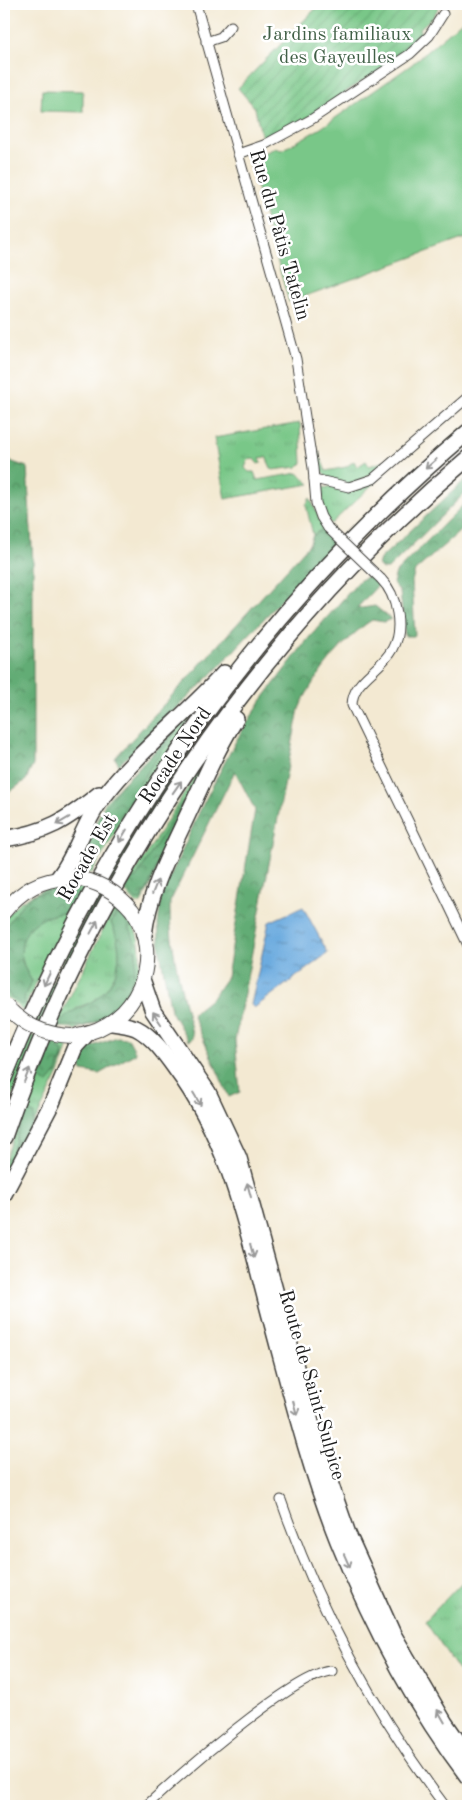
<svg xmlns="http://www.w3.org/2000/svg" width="472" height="1810" font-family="'Old Standard TT',serif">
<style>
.grass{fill:url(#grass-tufts);stroke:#4a7252;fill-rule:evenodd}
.forest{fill:url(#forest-crowns);stroke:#3f6448}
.park{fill:#79c788;stroke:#4a7252}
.garden{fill:url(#garden-furrows);stroke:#4a7252}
.water{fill:url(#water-ripples);stroke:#44647e}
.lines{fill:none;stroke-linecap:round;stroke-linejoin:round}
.street-casing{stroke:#3c3b37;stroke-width:11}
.primary-casing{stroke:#3c3b37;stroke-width:16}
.highway-casing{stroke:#3c3b37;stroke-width:18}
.street{stroke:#fff;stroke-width:9}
.primary{stroke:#fff;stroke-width:14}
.highway{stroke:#fff;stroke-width:15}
.street-bridge-casing{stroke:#3c3b37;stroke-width:11;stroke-linecap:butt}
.primary-bridge-casing{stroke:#3c3b37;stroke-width:16;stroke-linecap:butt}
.street-bridge{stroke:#fff;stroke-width:9}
.primary-bridge{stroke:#fff;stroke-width:14}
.oneway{stroke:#999}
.labels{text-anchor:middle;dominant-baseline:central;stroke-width:5;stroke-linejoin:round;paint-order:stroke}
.park-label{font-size:20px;fill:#416047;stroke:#fff}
.street-label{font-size:20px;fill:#1c1c1c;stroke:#fff}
</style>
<defs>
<pattern id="grass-tufts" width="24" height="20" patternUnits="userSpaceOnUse" patternTransform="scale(1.25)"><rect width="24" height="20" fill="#79c788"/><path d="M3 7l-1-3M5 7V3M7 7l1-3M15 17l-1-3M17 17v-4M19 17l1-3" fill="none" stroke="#68aa75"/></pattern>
<pattern id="forest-crowns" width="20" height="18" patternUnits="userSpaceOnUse" patternTransform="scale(1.25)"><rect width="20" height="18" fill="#62ac74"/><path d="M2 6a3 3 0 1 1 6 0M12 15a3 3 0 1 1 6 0" fill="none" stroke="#508b5e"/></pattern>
<pattern id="garden-furrows" width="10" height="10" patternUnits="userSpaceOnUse" patternTransform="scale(1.25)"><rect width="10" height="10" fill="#79c788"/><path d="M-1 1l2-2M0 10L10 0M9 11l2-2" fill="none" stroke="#68aa75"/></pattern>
<pattern id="water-ripples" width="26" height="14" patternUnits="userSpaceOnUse" patternTransform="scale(1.25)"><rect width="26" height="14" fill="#6cabdf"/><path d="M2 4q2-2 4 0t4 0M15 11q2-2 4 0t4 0" fill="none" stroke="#588ab4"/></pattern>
</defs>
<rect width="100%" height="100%" fill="#fff"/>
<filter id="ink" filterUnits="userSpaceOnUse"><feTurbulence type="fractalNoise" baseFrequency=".02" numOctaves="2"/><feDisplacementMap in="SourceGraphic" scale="10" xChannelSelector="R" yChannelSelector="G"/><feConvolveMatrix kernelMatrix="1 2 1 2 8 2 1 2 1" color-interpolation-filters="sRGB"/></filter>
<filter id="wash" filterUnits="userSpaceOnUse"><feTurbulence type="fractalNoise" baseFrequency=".0096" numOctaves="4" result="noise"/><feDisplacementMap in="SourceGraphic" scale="20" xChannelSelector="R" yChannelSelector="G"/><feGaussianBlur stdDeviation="1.12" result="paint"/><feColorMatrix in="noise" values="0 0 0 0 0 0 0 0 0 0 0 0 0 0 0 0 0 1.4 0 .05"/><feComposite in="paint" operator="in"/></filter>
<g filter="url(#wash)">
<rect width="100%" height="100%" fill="#f3e9d2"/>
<!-- grass -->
<g class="grass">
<path d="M300 423 302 463 298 467 272 470 266 457 260 458 261 463 258 464 254 459 248 460 245 468 249 472H254L257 480 298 473 310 484 225 499 214 438Z"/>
<path d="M318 451 326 471 346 467 354 461 357 467 366 461 369 466 385 461C378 468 369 477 360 481 341 489 312 475 318 451Z"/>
<path d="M378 479 331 524C323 514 315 500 322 488Z"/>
<path d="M310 498 324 528 313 535 306 505Z"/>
<path d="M188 716 191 718 127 813 92 873 73 870 106 801Z"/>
<path d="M187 748 194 753 112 882 105 878Z"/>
<path d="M211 750 150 886 141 903 137 904 124 890ZM184 803 147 889 136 878Z"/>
<path d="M53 885 85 887 52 949 23 1011 9 998H7L4 992V985L9 995H25L32 981C9 948 24 917 64 913L35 894 23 903 4 929C4 905 35 893 53 885Z"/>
<path d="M98 891 105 895 42 1023 34 1020Z"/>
<path d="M116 903C120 905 123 910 126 914 146 938 143 975 127 1000 115 1017 93 1024 74 1030L73 1028 55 1027ZM117 910C123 922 135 939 136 952 138 980 108 1024 79 1027 75 1027 69 1025 64 1025 68 1020 73 1010 79 1007 83 1005 89 1004 93 1001 121 981 125 951 111 923Z"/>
<path d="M28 1034 36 1037 4 1119V1094Z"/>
<path d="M49 1042 69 1045 60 1071 4 1184V1162ZM52 1045 63 1056 57 1073 52 1077 40 1076 48 1061 46 1055ZM28 1111 34 1120 17 1149 13 1161Z"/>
<path d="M466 1578 468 1581V1686L425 1621Z"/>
</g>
<!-- forest -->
<g class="forest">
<path d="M4 459 27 467 33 562V765L26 780 4 796Z"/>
<path d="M468 477V490L388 569H382L378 565 380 559Z"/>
<path d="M468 500V524L415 571 412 581 415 636H405L400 592 393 583 396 572Z"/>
<path d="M324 528 337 541 213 673 119 765 115 758 309 545 313 535Z"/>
<path d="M369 575 379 584 356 609 375 606 391 619 384 622 372 620C345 637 311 680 299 709L235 1040 240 1092 229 1097 192 1014 212 998 227 977 255 810 235 771 170 902C169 947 182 990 192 1033V1039L188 1041 171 1011 160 952 158 925 161 897 203 804 237 739 261 701 307 640 359 581Z"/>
<path d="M176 732C143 776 115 820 92 870L80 868 76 864 99 817 110 800 122 784 146 762 171 735Z"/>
<path d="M182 802H184L147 889 141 900H136L126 888 131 879 136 878Z"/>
<path d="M64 887 75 889 79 892 64 913C25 917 9 948 32 981L25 995 24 1004 21 1005 9 995 4 985V929L23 903 35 894Z"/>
<path d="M117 910C154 946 134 1009 86 1025 77 1028 69 1024 60 1026 64 1011 81 1009 93 1001 121 982 125 951 111 923Z"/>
<path d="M117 1037 128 1038 136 1053 99 1074 82 1071 80 1066 85 1049Z"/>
<path d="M49 1045H52L63 1051C63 1059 58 1064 58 1071L48 1083 43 1082 40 1076 48 1061 46 1055Z"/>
<path d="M28 1111 34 1114C35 1125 17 1148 13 1161L8 1163 24 1115Z"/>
</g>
<!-- park -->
<g class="park">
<path d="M468 16V237L289 302 249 160 275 148 282 150 321 128 411 65Z"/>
<path d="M42 90 83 91V112L41 111Z"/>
</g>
<!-- garden -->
<path class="garden" d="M320 4H440L434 16 419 29 423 36 404 55 359 83 315 114 263 143 255 108 238 88Z"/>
<!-- water -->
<path class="water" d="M303 907 328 953 254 1008 251 1005 269 922Z"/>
</g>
<g filter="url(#ink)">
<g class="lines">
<defs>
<g id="street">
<path d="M196 4 296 359 313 468 316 503 321 517 328 528"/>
<path d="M206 42 221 37 231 26"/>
<path d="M238 154 264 145 312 119 410 54 429 36 443 14"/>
<path d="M314 479 349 487 373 479 468 397"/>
<path d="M381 579C391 589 395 600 397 613 406 668 353 669 352 705L468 945"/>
<path d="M281 1500C319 1610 375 1713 445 1806"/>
<path d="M146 1806C176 1778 296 1672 332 1671"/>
</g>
<g id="primary">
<path d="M4 912C20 891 41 879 68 878"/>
<path d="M78 1035C136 1026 166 959 132 910"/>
</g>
<g id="highway">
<path d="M4 839C48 832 65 821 99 794"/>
<path d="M58 878C77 855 83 823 102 799 137 752 185 716 224 673"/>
<path d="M144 935C149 891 171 851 189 812 204 780 217 748 236 719"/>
<path d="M143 982 153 1011 208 1092 239 1158 318 1448 348 1534 393 1634 445 1723 468 1756"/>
<path d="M111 1023C119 1024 128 1025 136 1028 152 1036 165 1054 175 1068 233 1145 249 1240 274 1331 293 1402 311 1473 338 1541 371 1623 414 1706 468 1777"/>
<path d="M4 1078C104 828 262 606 468 432"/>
<path d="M4 1137C93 876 257 636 468 458"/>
<path d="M4 1194 52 1103 75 1047 88 1033"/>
</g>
</defs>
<!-- street casing -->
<use href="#street" class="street-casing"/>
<!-- primary casing -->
<use href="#primary" class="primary-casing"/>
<!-- highway casing -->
<use href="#highway" class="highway-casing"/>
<!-- street -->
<use href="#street" class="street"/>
<!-- primary -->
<use href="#primary" class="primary"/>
<!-- highway -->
<use href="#highway" class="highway"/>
<defs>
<path id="street-bridge" d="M328 528 381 579"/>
<g id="primary-bridge">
<path d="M74 878C98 881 117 892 132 910"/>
<path d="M6 1006C24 1026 45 1035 72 1036"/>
</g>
</defs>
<!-- street-bridge casing -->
<use href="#street-bridge" class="street-bridge-casing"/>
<!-- primary-bridge casing -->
<use href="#primary-bridge" class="primary-bridge-casing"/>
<!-- street-bridge -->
<use href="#street-bridge" class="street-bridge"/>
<!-- primary-bridge -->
<use href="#primary-bridge" class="primary-bridge"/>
</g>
<!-- one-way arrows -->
<defs><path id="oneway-shaft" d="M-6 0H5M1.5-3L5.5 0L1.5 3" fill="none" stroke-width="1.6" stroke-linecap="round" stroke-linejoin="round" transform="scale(1.25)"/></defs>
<g class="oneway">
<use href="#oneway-shaft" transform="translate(431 464) rotate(139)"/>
<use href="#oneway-shaft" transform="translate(177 787) rotate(-55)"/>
<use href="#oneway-shaft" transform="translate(63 821) rotate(149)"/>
<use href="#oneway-shaft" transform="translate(123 836) rotate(121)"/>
<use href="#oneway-shaft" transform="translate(155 887) rotate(-68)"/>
<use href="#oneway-shaft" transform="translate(94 927) rotate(-62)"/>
<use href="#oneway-shaft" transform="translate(47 979) rotate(115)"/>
<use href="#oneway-shaft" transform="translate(157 1018) rotate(-124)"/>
<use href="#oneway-shaft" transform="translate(27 1075) rotate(-68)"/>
<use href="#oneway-shaft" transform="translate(197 1099) rotate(59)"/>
<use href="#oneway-shaft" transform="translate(249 1190) rotate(-105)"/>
<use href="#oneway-shaft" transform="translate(252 1251) rotate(75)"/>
<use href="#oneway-shaft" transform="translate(295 1408) rotate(75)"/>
<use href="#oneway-shaft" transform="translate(347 1561) rotate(66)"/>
<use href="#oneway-shaft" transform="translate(441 1716) rotate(-120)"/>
</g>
</g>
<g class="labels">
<!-- park labels -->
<g class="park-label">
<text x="337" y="35">Jardins familiaux<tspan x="337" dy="23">des Gayeulles</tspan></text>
</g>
<!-- street labels -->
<g class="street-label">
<text transform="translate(279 235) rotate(74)">Rue du Pâtis Tatelin</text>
<text transform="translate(176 756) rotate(-56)">Rocade Nord</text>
<text transform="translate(88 858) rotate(-60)">Rocade Est</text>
<text transform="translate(311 1385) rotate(74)">Route de Saint-Sulpice</text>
</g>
</g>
<!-- margin -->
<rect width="472" height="1810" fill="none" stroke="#fff" stroke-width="20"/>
</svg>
